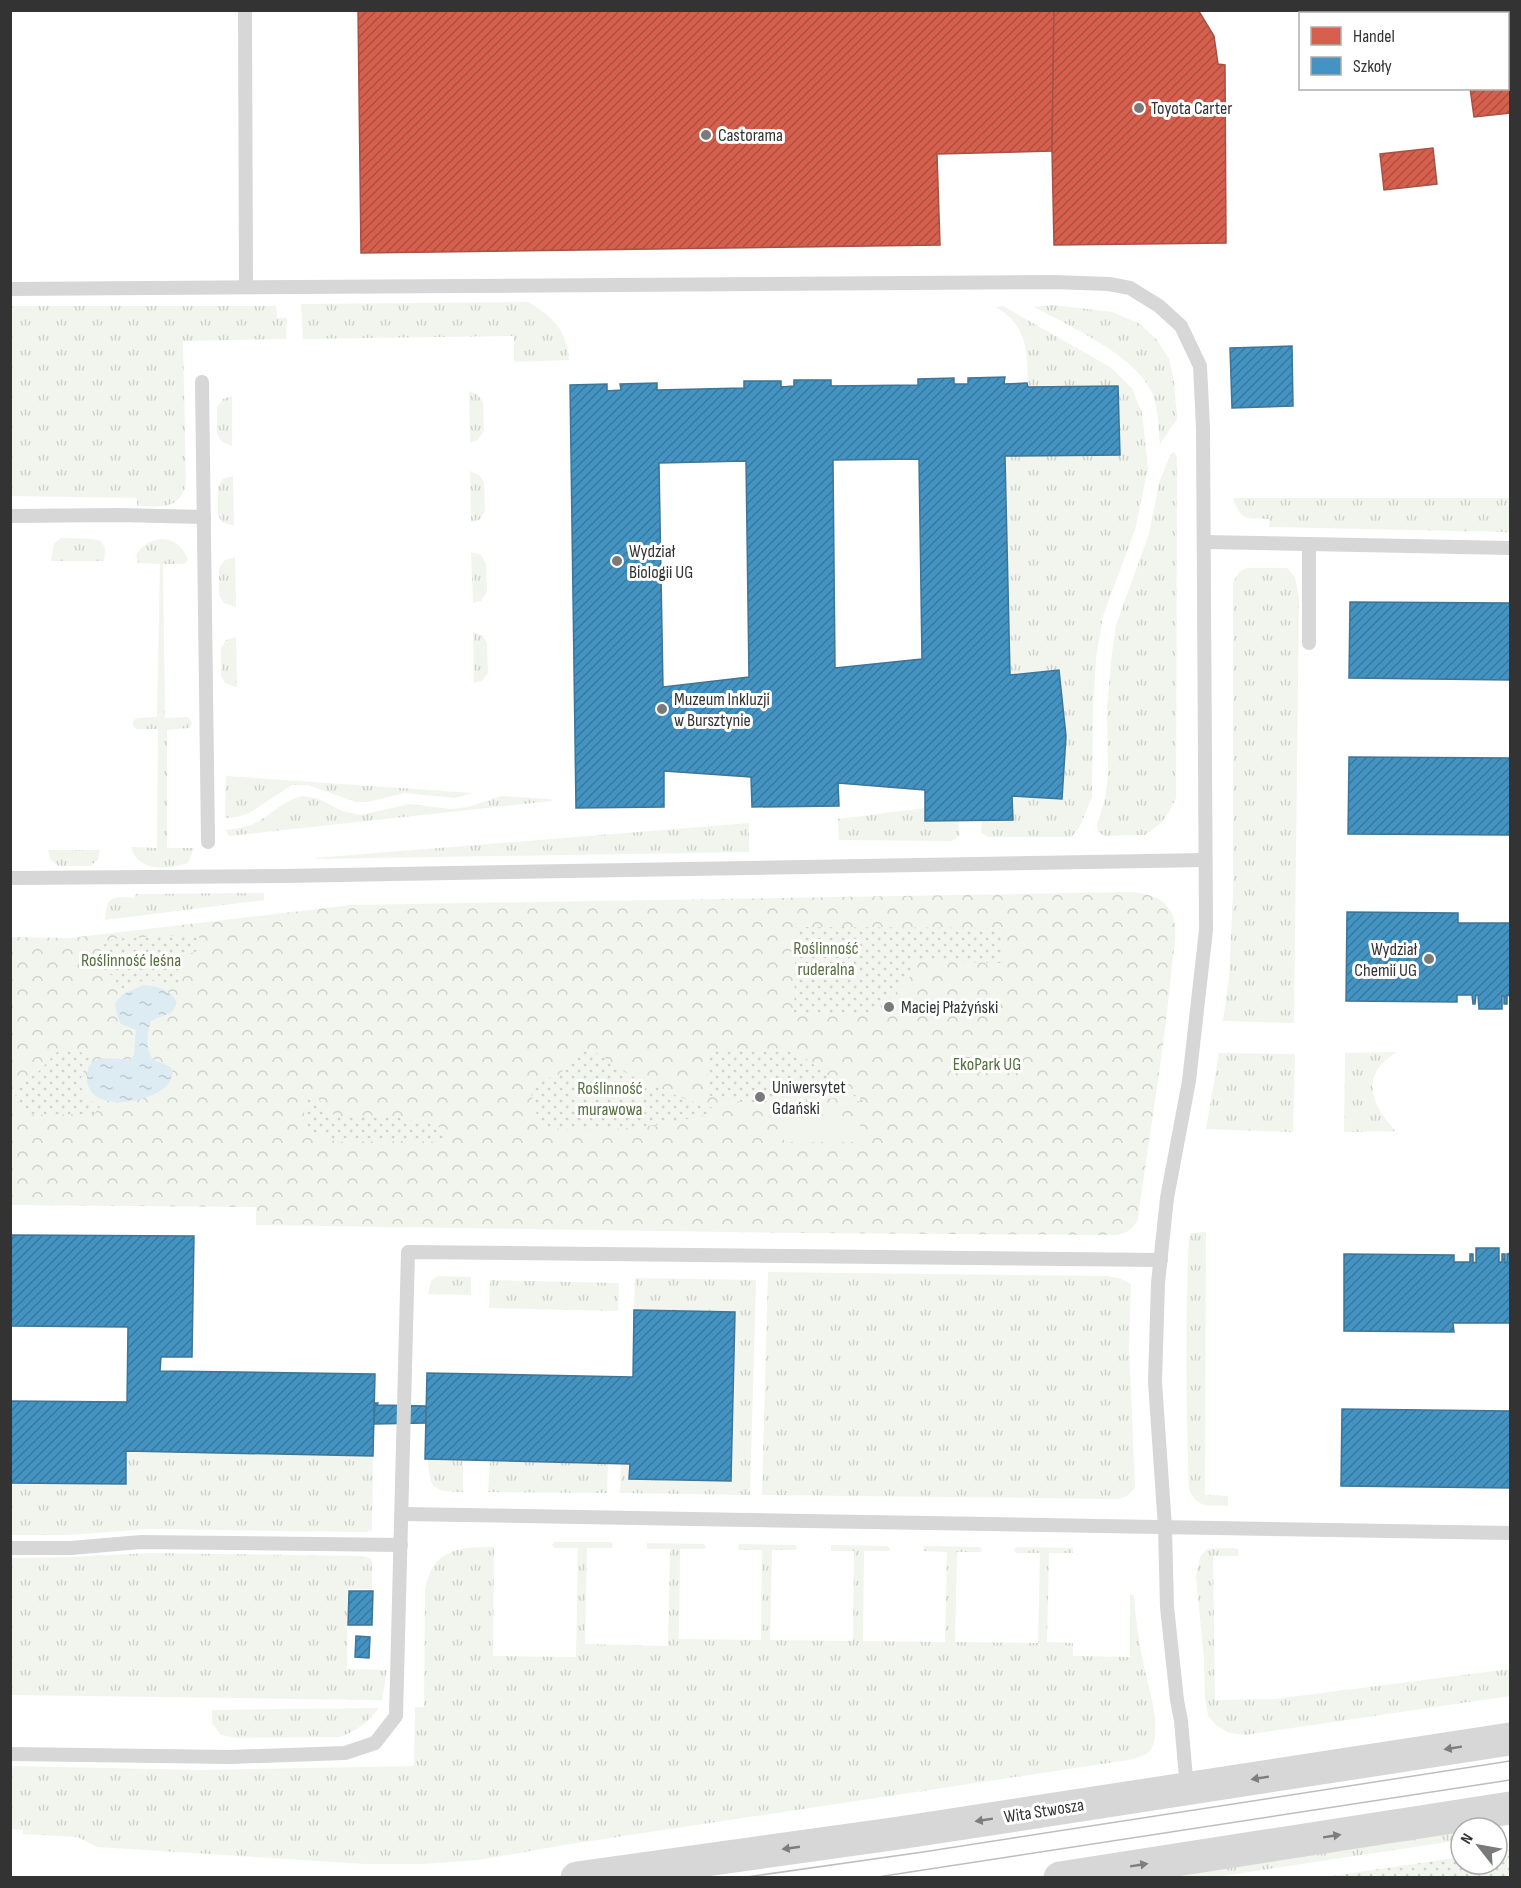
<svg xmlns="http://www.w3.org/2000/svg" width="1521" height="1888" font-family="'Sofia Sans Condensed',sans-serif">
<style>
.grass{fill:url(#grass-tufts)}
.park{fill:url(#park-crowns)}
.garden{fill:url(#garden-dots)}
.pitch{fill:#f1f5ed}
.water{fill:url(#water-ripples)}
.shops{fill:url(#shops-hatch);stroke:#a55245;stroke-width:1.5}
.schools{fill:url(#schools-hatch);stroke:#3e7698;stroke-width:1.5;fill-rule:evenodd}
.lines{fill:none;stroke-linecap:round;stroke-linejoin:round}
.service{stroke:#d7d7d7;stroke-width:14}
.tertiary{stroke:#d7d7d7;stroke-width:33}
.tram{stroke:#bebebe;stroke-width:1.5}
.oneway{fill:#7d7d7d}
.poi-dot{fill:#7a7a7a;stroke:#fff;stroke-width:2}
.labels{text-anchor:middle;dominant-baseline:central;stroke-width:6;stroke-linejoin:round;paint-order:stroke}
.poi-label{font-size:18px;fill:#333;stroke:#fff;text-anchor:start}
.park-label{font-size:18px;fill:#56703f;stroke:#fff}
.street-label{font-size:18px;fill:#333;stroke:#fff}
</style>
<defs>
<pattern id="grass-tufts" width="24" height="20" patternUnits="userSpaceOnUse" patternTransform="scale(1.5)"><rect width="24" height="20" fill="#f1f5ed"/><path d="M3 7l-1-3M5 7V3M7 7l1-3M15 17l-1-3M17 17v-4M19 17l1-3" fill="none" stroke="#cfd2cc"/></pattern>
<pattern id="park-crowns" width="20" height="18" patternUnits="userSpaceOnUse" patternTransform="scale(1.5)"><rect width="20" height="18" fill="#f1f5ed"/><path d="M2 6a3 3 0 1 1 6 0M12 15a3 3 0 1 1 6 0" fill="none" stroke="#cfd2cc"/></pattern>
<pattern id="garden-dots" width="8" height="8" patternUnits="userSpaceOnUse" patternTransform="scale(1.5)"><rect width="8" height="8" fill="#f1f5ed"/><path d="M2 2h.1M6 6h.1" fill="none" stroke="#cfd2cc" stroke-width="1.8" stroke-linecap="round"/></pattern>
<pattern id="water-ripples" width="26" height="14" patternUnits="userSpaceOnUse" patternTransform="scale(1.5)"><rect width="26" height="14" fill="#ddebf3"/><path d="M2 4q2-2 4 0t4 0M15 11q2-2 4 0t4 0" fill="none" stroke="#becad1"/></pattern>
<pattern id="shops-hatch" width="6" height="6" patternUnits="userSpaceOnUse" patternTransform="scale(1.5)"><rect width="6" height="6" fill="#d6604d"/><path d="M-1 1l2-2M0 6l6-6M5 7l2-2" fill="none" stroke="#ae5041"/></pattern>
<pattern id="schools-hatch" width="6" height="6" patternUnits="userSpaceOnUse" patternTransform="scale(1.5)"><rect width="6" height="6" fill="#4393c3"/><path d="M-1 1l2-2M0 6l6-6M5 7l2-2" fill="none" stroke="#39799f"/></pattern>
</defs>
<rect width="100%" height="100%" fill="#fff"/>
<!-- grass -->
<g class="grass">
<path d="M528 302C553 317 567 330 569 360L514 362V336L303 339 301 304Z"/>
<path d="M1053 305 1112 312 1140 324 1157 340 1169 359 1174 381 1177 419 1160 444C1158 428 1159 408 1152 393 1137 356 1069 326 1034 307Z"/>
<path d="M11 306H276L277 318H287L286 339 183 341 186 485C178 511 160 506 137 506V498L11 496Z"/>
<path d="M1003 306 1110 367 1132 388 1142 413 1148 468 1135 530 1103 616 1096 658 1093 710 1092 797 1080 826 1072 837H989L981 833 982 820H1013L1012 796 1062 799 1066 736 1059 670 1010 675 1005 456 1119 455 1118 386 1028 387C1027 354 1029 325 995 307Z"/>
<path d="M469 391 477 394 483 402 484 431 478 440 470 443Z"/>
<path d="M232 396V446L222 442 217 434V407L223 399Z"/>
<path d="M1174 452 1177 456 1176 798 1169 812 1160 824 1145 835 1105 836 1098 832 1097 825 1105 799 1108 775 1107 707 1112 653 1116 625 1149 534 1159 483 1170 455Z"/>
<path d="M470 471 479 475 484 482 485 511 479 520 471 522Z"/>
<path d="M233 476 234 526 222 522 218 515V487L223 479Z"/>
<path d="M1233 498H1510V532L1269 527 1270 519C1246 518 1241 522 1233 498Z"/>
<path d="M61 538 93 539 101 541 105 548 104 561H51L54 544Z"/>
<path d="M162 539C176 540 181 546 188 559L185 564H163L165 718 188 717 192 723 190 728 167 730V848H194L188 863C169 870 137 872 131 847L157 848 158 729H136L133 726V721L137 718 157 717 160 564 138 563 136 555C143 544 149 541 162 539Z"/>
<path d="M471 552 481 555 486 563 487 592 481 601 473 603Z"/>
<path d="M235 557 236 607 224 603 219 595V568L225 560Z"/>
<path d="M1246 568H1287L1295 577 1299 598 1294 1023 1223 1021 1229 978 1233 894V583L1239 572Z"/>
<path d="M473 632 482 635 487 643 488 673 482 681 474 683Z"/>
<path d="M236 637 237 687 225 683 221 676V648L226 640Z"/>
<path d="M226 776 473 793 455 798 404 793 368 802H356L308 785H292L249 813 237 817 225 818Z"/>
<path d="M302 796 319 799 342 811 360 815 410 804 451 809 468 807 501 796 551 799 552 801 229 836 226 830C238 828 249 827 259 821 274 812 285 800 302 796Z"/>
<path d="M925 808 926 821 958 820 960 835 952 841 839 840 838 819Z"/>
<path d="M749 823V852L317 859 315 858Z"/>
<path d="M48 850H100L98 859 91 866H58L50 859Z"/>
<path d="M264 893V900L105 920C106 896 112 896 134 898L135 894Z"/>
<path d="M1397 1052C1359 1074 1371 1105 1396 1131L1344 1132 1345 1053Z"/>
<path d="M1219 1053 1295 1054 1293 1132 1206 1129Z"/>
<path d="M1206 1232 1205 1495 1228 1496V1506C1209 1505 1197 1509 1189 1489 1186 1405 1185 1322 1189 1238L1191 1233Z"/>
<path d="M768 1272 1106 1276 1119 1278 1131 1284 1129 1347 1135 1488 1127 1496 1119 1499 762 1495Z"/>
<path d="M438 1276 471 1277V1295L428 1294 431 1281Z"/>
<path d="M635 1278 756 1280 750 1495 620 1493 621 1464H630V1479L732 1480 735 1313 634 1310Z"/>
<path d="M490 1280 619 1283 618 1311 489 1308Z"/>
<path d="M126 1451 373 1456 372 1530 366 1532 148 1529 68 1535H11V1483H126Z"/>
<path d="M428 1459 463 1460V1492C434 1492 429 1489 428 1459Z"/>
<path d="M490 1461 608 1464 607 1493 488 1492Z"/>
<path d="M554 1542H611L613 1545 612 1548H587L585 1644 668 1646 670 1549H647V1543L704 1544 706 1547 704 1549H680L679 1639 761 1640 762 1550H738L739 1544 795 1545 797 1548 795 1550H772L770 1640 853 1641 854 1551H831V1545L888 1546 890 1549 888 1551H864L863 1641 945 1642 947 1552 923 1551 924 1546 980 1547 982 1550 981 1552H957L955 1642 1038 1643 1040 1553H1016L1014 1550 1016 1547 1073 1548V1553H1049L1047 1642 1073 1643V1656L1130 1657V1594L1134 1596C1135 1615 1138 1633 1141 1652 1145 1677 1163 1724 1152 1748 1148 1756 1136 1758 1128 1760L564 1845 479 1860 423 1864H364L97 1847 78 1837 23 1834V1830L11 1829V1766L199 1770 414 1766 415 1707H424L425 1590C432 1549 458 1547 494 1547L493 1656 576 1657 578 1548H554L552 1545Z"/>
<path d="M1233 1548 1238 1549 1239 1553 1238 1556H1213L1215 1700 1275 1699 1510 1669V1696L1245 1735 1229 1733 1216 1725 1208 1716 1205 1697 1204 1659 1196 1577 1200 1557 1207 1549Z"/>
<path d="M150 1553 363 1556 372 1559V1589H347V1669L387 1670 382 1700 11 1695V1558L70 1557Z"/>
<path d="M379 1708C368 1722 356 1732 339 1737L237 1738 221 1735 212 1723V1710Z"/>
<path d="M1461 1829V1840L1216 1877 1146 1878Z"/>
</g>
<!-- park -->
<path class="park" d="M1132 892C1149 894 1166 898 1173 916 1179 933 1172 957 1171 975 1163 1056 1149 1138 1138 1219 1133 1229 1128 1233 1116 1235L802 1233 256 1225V1207L11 1205V937L70 938 351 905Z"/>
<!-- garden -->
<g class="garden">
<path d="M796 927 1004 928 1003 963 913 961 909 979 892 997 870 1013 839 1015 794 1014Z"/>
<path d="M199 934 200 950 180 957 178 988C148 975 144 979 116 991V977L107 973 98 959 102 946 113 939Z"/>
<path d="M61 1048 78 1050 91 1060C83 1069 77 1081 84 1093 87 1098 95 1103 100 1107L94 1114 28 1115 15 1098 18 1085 24 1076H34Z"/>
<path d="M579 1049C601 1049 616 1069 636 1078 664 1091 692 1103 722 1110 662 1128 602 1134 540 1127L529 1085 560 1074Z"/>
<path d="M710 1049 796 1051 843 1087 867 1103 842 1098 794 1100 759 1105 710 1096 707 1080Z"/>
<path d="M314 1098H318L329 1113 339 1116 389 1115 415 1121H435L448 1142 405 1141 337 1142 307 1130C303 1119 303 1111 307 1100Z"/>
<path d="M1510 1849V1877H1325L1461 1857V1864H1497V1851Z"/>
</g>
<!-- pitch -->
<rect class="pitch" x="784" y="1121" width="76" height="21"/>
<!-- water -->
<path class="water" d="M144 985C158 987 170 989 177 1003L172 1012 151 1021C147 1031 144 1055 156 1061 163 1064 168 1064 173 1070 172 1075 172 1079 169 1083 153 1104 86 1115 87 1077 87 1071 89 1065 94 1061 102 1056 121 1060 131 1059L134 1055 136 1030 121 1024 117 1015 115 1003 123 994Z"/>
<!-- shops -->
<g class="shops">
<path d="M358 10H1054L1052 151 937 154 940 245 361 253Z"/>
<path d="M1054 10H1197L1200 13 1214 36 1218 64 1225 65 1226 243 1054 245 1052 151Z"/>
<path d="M1460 10H1510V113L1474 117 1470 88H1508V14H1461Z"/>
<path d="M1433 148 1437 184 1384 190 1380 154Z"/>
</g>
<!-- schools -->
<g class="schools">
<path d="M1292 346 1293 406 1232 408 1230 348Z"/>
<path d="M1005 377 1004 384 1027 383 1028 387 1118 386 1120 455 1005 456 1010 675 1059 670 1066 736 1062 799 1012 796 1013 820 925 821V790L838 783 839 806 752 807 751 777 664 771V807L576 808 570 385 607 384V391L621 390 620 384 657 383V390L744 388V381H781V387L794 386V380H831V386L918 385V379L954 378V384H968V378ZM919 459 922 659 835 668 833 460ZM746 461 749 677 663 687 659 463Z"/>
<path d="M1350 602 1510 603V680L1349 678Z"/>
<path d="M1349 757 1510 758V835L1348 834Z"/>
<path d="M1347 912 1458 913V923H1510V1004V996L1507 995V1004H1504V996H1502V1009H1479L1478 995H1476L1475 1004H1473L1472 995H1457V1002L1346 1001Z"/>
<path d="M10 1235 194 1236 192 1357H161L160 1371 375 1374 373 1456 126 1451V1484L10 1483V1401L127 1402 128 1327 10 1326Z"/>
<path d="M1476 1248H1499V1262H1502V1254H1505V1263L1507 1262V1254L1510 1253V1323H1453L1454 1332 1344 1331V1254L1454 1255V1262H1470V1254H1473V1262L1476 1263Z"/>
<path d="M634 1310 735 1312 731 1481 629 1479 630 1464 425 1459 427 1373 633 1377Z"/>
<path d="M375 1403H378L377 1405 426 1406V1423L374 1424Z"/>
<path d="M1342 1409 1510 1411V1488L1341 1486Z"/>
<path d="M349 1591H373L372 1625H348Z"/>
<path d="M356 1636 370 1637 369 1658 355 1657Z"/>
</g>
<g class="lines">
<!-- service -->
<g class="service">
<path d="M245 10 246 287"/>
<path d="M1405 10V14"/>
<path d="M1508 41 1510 40"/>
<path d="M10 289 1054 282 1109 284 1130 288 1159 306 1181 326 1200 366 1203 428 1206 930 1189 1081 1167 1198 1158 1283 1155 1382 1165 1527 1167 1607 1177 1700 1181 1721 1187 1789"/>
<path d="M202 382 208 842"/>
<path d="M10 516 118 515 204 517"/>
<path d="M1205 542 1510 548"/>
<path d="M1309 643V544"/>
<path d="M10 878 283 876 1205 860"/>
<path d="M402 1514 1510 1533"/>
<path d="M10 1548H71L141 1542 401 1545"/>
<path d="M10 1754 230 1757 345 1753 375 1743 396 1716 408 1252 1161 1260"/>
</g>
<!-- tertiary -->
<g class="tertiary">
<path d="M577 1878 899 1833 1510 1739"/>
<path d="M1060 1878 1510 1808"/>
</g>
<!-- tram -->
<g class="tram">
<path d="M740 1878 923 1852 1510 1761"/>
<path d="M871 1878 1510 1780"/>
</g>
</g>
<!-- one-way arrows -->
<defs><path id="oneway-solid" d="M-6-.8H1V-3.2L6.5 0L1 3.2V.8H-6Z" transform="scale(1.5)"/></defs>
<g class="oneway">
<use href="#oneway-solid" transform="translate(1453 1748) rotate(171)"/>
<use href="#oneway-solid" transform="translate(1260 1778) rotate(171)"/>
<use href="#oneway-solid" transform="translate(984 1820) rotate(171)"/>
<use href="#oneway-solid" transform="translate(1332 1836) rotate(-9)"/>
<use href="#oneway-solid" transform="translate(791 1848) rotate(172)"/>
<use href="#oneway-solid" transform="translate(1139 1865) rotate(-9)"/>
</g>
<!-- markers -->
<g class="poi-dot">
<circle cx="1139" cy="108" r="6"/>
<circle cx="706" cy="135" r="6"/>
<circle cx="617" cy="561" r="6"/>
<circle cx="662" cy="709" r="6"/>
<circle cx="1429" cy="959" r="6"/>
<circle cx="889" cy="1007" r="6"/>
<circle cx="760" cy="1097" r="6"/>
</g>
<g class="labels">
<!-- poi labels -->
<g class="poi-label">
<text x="1151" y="108">Toyota Carter</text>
<text x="718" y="135">Castorama</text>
<text x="629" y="551">Wydział<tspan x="629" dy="21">Biologii UG</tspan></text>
<text x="674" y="699">Muzeum Inkluzji<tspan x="674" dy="21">w Bursztynie</tspan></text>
<text x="1417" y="949" text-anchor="end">Wydział<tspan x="1417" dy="21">Chemii UG</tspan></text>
<text x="901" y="1007">Maciej Płażyński</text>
<text x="772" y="1087">Uniwersytet<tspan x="772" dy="21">Gdański</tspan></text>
</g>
<!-- park labels -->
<g class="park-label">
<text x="826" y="948">Roślinność<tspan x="826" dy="21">ruderalna</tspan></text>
<text x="131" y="960">Roślinność leśna</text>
<text x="987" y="1064">EkoPark UG</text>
<text x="610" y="1088">Roślinność<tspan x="610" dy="21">murawowa</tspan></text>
</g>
<!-- street labels -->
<g class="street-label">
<text transform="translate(1044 1811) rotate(-9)">Wita Stwosza</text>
</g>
</g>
<!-- border -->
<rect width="1521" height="1888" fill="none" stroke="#333333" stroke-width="24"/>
<!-- legend -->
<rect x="1299" y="12" width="210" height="78" fill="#ffffff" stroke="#adadad" stroke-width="1.5"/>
<rect x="1311" y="27" width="30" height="18" fill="#d6604d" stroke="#adadad" stroke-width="1.5"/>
<text x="1353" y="42" font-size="18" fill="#333333">Handel</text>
<rect x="1311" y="57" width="30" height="18" fill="#4393c3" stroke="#adadad" stroke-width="1.5"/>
<text x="1353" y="72" font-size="18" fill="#333333">Szkoły</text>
<!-- north arrow -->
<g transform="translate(1479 1846) rotate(301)"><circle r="28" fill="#ffffff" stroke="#adadad" stroke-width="1.5"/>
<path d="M0-4.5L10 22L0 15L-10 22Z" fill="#7a7a7a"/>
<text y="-9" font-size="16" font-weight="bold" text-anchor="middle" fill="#333333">N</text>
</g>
</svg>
